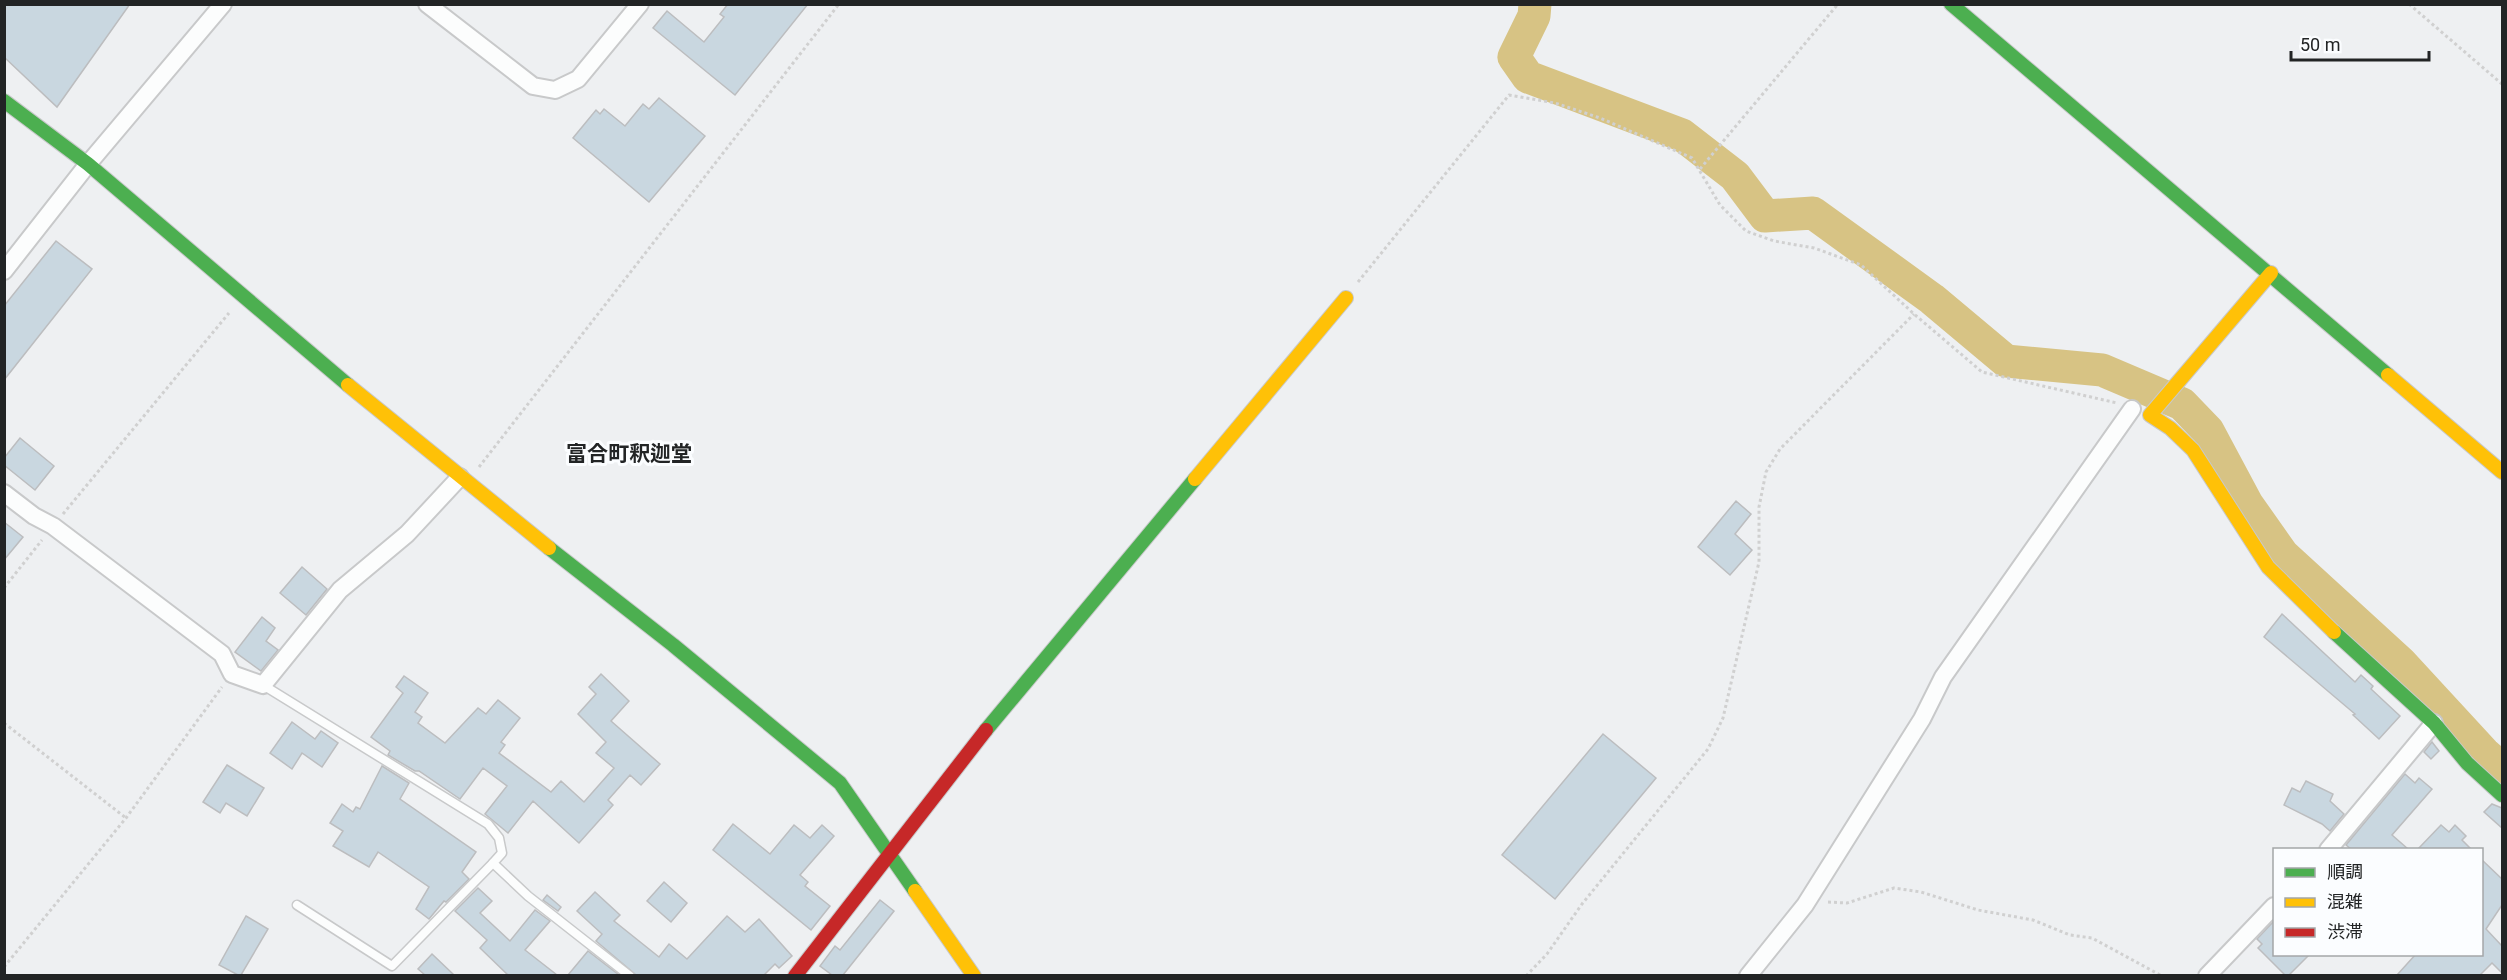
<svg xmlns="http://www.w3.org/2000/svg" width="2507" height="980" font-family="Roboto,'Noto Sans JP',sans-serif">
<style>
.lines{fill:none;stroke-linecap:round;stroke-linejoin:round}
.river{stroke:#d7c384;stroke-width:33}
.building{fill:#c9d7e0;stroke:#bcbdbf;stroke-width:1.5}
.lane-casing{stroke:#c8c9ca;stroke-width:11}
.street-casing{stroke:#c8c9ca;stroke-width:20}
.fast-casing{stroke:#c8c9ca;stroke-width:16}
.slow-casing{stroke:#c8c9ca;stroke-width:16}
.jam-casing{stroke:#c8c9ca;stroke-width:16}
.path{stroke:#d0d0d0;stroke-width:3;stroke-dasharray:3 3;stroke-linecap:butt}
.lane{stroke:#fcfdfd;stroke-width:8}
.street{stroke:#fcfdfd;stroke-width:16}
.fast{stroke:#4caf50;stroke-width:14}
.slow{stroke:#ffc107;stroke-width:14}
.jam{stroke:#c62828;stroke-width:14}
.labels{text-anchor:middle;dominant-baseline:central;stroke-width:6;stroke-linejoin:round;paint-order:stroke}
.quarter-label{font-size:21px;font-weight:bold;fill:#222425;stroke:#fbfdff}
</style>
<rect width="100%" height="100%" fill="#eef0f2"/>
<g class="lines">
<!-- river -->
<path class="river" d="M1535 4 1534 16 1514 57 1528 77 1682 135 1735 176 1765 216 1813 213 1932 299 2006 361 2102 370 2182 404 2208 431 2247 504 2283 555 2401 663 2484 753 2502 769"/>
</g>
<!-- building -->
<g class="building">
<path d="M4 4H130L57 107 4 57Z"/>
<path d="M728 4H808L735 95 653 28 667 11 704 42 724 17 720 14Z"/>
<path d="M659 98 705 136 649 202 573 138 596 110 600 114 604 109 625 126 643 104 649 109Z"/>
<path d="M56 241 92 269 4 380V306Z"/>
<path d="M20 438 54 466 35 490 4 465V458Z"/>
<path d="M1736 501 1751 514 1735 534 1752 550 1730 575 1698 547Z"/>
<path d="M4 522 23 537 4 560Z"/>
<path d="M302 567 327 589 306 615 280 593Z"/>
<path d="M2282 614 2355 682 2361 675 2373 686 2371 689 2400 716 2379 739 2353 715 2355 714 2264 637Z"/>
<path d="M262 617 275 628 266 641 278 650 261 671 235 652Z"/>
<path d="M601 674 629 701 611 721 660 764 641 785 630 775 608 800 613 805 579 843 533 801 508 833 485 814 507 786 483 768 460 799 419 771H415L388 755 390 751 371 737 403 693 396 687 404 676 428 693 415 712 422 717 418 723 445 743 478 708 486 714 498 700 520 718 501 742 505 745 499 753 551 792 561 781 584 802 614 768 596 753 606 742 578 714 596 694 589 687Z"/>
<path d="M292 722 315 739 321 731 338 743 322 767 302 753 292 769 270 753Z"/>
<path d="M1603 734 1656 778 1555 899 1502 855Z"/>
<path d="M2432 742 2439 751 2431 759 2424 752Z"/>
<path d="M227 765 264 788 247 816 226 803 220 813 203 802Z"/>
<path d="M382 766 409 783 400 799 476 852 462 872 469 879 446 902 444 901 429 919 416 909 429 887 378 852 369 867 333 846 343 831 330 823 342 804 353 812 356 807 360 809Z"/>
<path d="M2405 774 2415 783 2419 778 2432 789 2392 835 2408 849H2351L2346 845Z"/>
<path d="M2306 781 2333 794 2330 801 2344 814 2330 831 2322 824 2284 805 2292 788 2300 792Z"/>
<path d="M2492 804 2502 808V828L2484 812Z"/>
<path d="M733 824 770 854 794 825 810 838 822 825 834 836 800 875 808 882 805 886 830 906 811 930 713 850Z"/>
<path d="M2441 825 2449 832 2455 825 2466 836 2462 840 2471 849H2418Z"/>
<path d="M2481 859 2502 879V905L2486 929 2502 946V973L2492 963 2480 975H2397L2416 954H2481Z"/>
<path d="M664 882 687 903 671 922 647 901Z"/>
<path d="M478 888 492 901 480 913 510 941 535 910 550 921 525 950 557 975H508L480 948 487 940 455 911Z"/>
<path d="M595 892 620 915 614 921 659 957 669 944 687 959 727 916 745 932 759 919 792 956 779 968 775 964 764 975H636L596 941 602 934 577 911Z"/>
<path d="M547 895 561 907 558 911 543 900Z"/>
<path d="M880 900 894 911 843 975H832L820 966 835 946 840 950Z"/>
<path d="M246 916 268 929 241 975H238L219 965Z"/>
<path d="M2274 921V954H2310L2289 975H2285L2258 948 2262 944 2257 939Z"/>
<path d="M588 951 619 975H568Z"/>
<path d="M432 954 454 975H425L418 969Z"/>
</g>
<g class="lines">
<defs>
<g id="lane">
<path d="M263 685 488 824 499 838 502 853 493 863 528 896 630 976"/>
<path d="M297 905 392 966 493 863"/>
</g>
<g id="street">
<path d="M427 4 533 86 555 90 578 79 640 4"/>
<path d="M4 271 88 164 223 4"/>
<path d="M4 493 34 516 53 526 222 654 232 674 263 685 340 590 407 534 460 477"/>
<path d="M2328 850 2434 723"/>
<path d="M1748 976 1805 905 1922 719 1943 677 2132 409"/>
<path d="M2207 976 2274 906"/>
</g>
<g id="fast">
<path d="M1951 4 2388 375"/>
<path d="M4 101 88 164 348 385"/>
<path d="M549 548 673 645 840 783 915 891"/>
<path d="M2334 632 2434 723 2467 763 2502 795"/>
<path d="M986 730 1195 479"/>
</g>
<g id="slow">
<path d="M2271 273 2150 415 2170 428 2193 450 2268 567 2334 632"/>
<path d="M2388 375 2502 472"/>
<path d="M348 385 549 548"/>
<path d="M1195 479 1346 298"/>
<path d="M915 891 974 976"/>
</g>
<path id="jam" d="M795 976 986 730"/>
</defs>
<!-- lane casing -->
<use href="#lane" class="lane-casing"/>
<!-- street casing -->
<use href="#street" class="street-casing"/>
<!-- fast casing -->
<use href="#fast" class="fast-casing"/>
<!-- slow casing -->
<use href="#slow" class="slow-casing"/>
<!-- jam casing -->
<use href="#jam" class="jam-casing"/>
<!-- path -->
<g class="path">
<path d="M2409 4 2502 84"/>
<path d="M1700 169 1838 4"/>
<path d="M1358 282 1509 95 1555 103 1600 118 1692 158 1720 205 1746 231 1774 241 1814 248 1861 265 1914 314 1982 372 2117 403"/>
<path d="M479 467 839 4"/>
<path d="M63 514 229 313"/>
<path d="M4 588 42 540"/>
<path d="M4 723 126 818"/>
<path d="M1828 902 1847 903 1894 888 1921 892 1978 910 2033 920 2070 935 2092 938 2162 976"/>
<path d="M4 967 126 818 222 687"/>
<path d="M1526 976 1547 954 1582 904 1708 749 1723 718 1759 562V507L1766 472 1780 449 1914 314"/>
</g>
<!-- lane -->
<use href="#lane" class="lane"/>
<!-- street -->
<use href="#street" class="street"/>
<!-- fast -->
<use href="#fast" class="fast"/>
<!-- slow -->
<use href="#slow" class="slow"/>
<!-- jam -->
<use href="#jam" class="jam"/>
</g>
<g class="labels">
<!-- quarter labels -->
<g class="quarter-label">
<text x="629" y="454">富合町釈迦堂</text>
</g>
</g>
<!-- border -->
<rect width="2507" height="980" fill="none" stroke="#222425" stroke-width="12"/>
<!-- legend -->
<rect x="2273" y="848" width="210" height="108" fill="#fbfdff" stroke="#a4a6a8" stroke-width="1.5"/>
<rect x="2285" y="868" width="30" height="9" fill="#4caf50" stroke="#a4a6a8" stroke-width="1.5"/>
<text x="2327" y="878" font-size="18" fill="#222425">順調</text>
<rect x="2285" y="898" width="30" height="9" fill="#ffc107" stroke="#a4a6a8" stroke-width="1.5"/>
<text x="2327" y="908" font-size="18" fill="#222425">混雑</text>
<rect x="2285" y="928" width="30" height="9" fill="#c62828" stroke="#a4a6a8" stroke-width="1.5"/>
<text x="2327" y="938" font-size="18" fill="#222425">渋滞</text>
<!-- scale -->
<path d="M2291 51v9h138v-9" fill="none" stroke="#222425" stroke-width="3"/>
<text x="2300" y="51" font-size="18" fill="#222425" stroke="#fbfdff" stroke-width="4.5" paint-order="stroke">50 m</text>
</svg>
